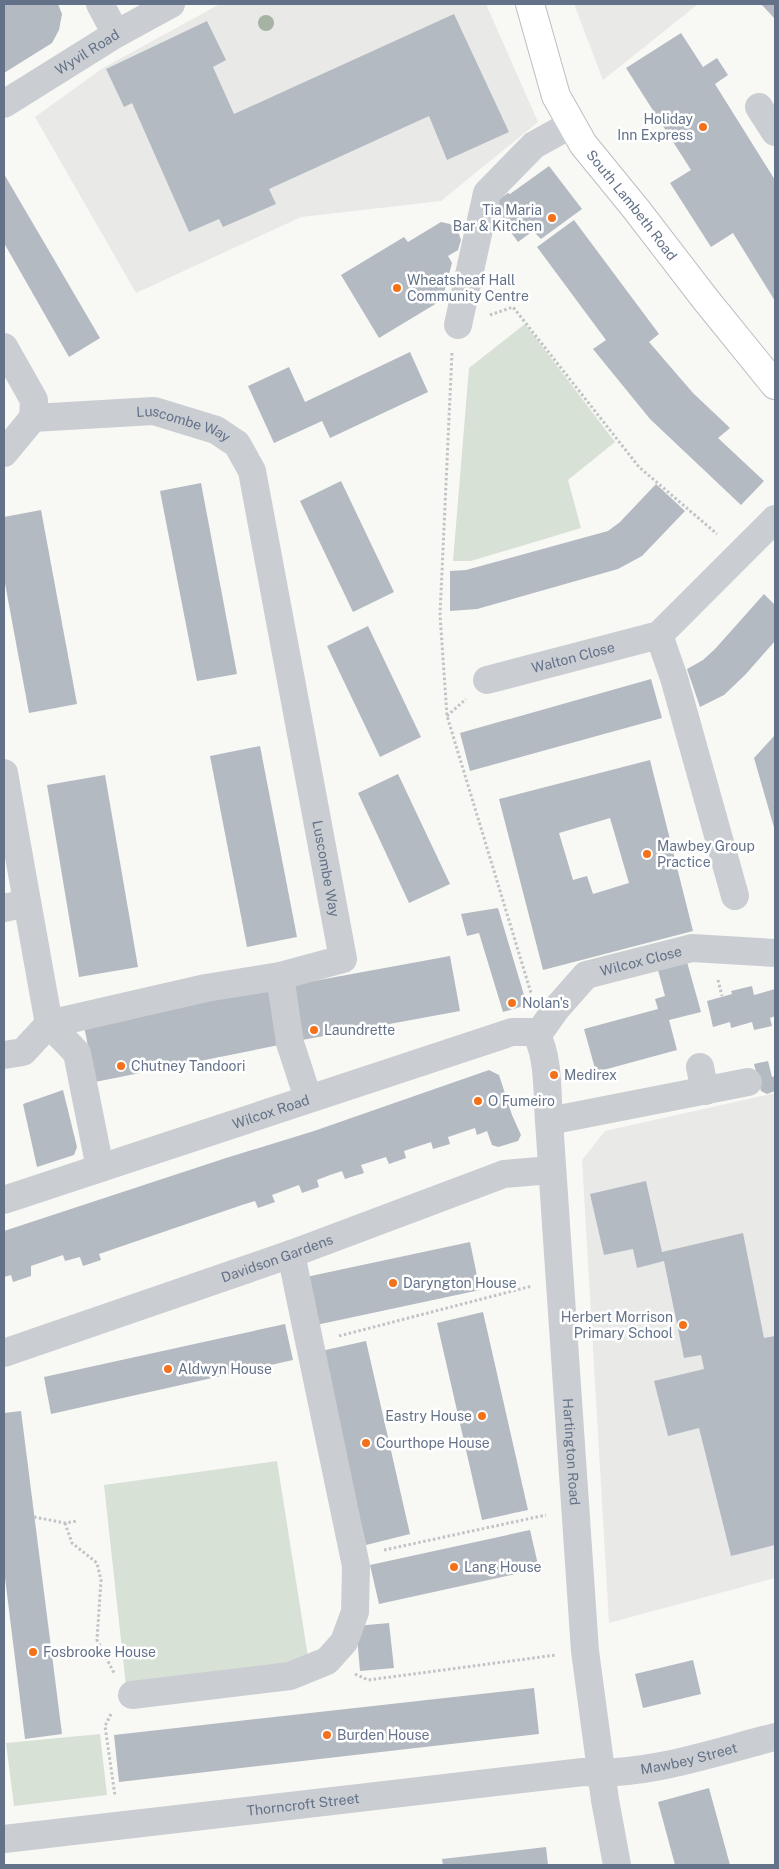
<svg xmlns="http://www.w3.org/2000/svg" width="779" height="1869" font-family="'Public Sans',sans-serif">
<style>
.built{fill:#e9e9e8}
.green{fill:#d8e1d6}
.building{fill:#b4bac2;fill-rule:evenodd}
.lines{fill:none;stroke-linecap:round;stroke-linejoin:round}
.highway-casing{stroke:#bcbec2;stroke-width:30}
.path{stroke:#c1c3c6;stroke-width:3;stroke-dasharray:2.5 2.5;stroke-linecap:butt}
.minor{stroke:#cacdd1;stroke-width:28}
.highway{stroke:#fff;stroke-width:28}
.tree{fill:#a5b3a3}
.poi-dot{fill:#f57119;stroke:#fff;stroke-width:2}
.labels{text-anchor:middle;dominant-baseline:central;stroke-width:5;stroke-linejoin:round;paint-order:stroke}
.street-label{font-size:14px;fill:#647289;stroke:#fff}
.poi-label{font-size:14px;fill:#647289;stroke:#fff;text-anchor:start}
</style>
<rect width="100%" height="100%" fill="#f8f8f5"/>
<!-- built -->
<g class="built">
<path d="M220 4H486L538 122 441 201 301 217 136 293 35 117 103 68Z"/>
<path d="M574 4H698L603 80Z"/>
<path d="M775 1093V1578L609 1623 582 1160 605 1131Z"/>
</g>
<!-- green -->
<g class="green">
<path d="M525 324 615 442 568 480 581 528 471 561H453L469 368Z"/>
<path d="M277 1461 309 1663 126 1686 104 1485Z"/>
<path d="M100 1734 107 1795 14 1806 6 1743Z"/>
</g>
<!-- building -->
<g class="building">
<path d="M4 4H58L62 14 59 30 52 43 4 73Z"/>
<path d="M761 4H775V19Z"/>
<path d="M454 14 509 132 447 160 429 116 269 189 276 204 223 227 219 219 189 232 132 103 124 107 106 69 207 21 226 60 213 67 234 114Z"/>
<path d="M681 33 703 67 717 58 728 75 715 84 775 180V301L733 233 711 247 670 183 691 170 626 68Z"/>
<path d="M549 166 582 209 541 239 533 231 518 242 494 209V203L508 193 510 194Z"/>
<path d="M4 174 100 338 69 357 4 243Z"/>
<path d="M574 220 659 334 649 342 693 393 730 428 718 438 764 481 741 505 650 419 593 349 606 340 537 247Z"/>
<path d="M441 222 450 224 458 231 461 240 458 250 448 256 452 263 442 300 379 338 341 275 404 237 408 242Z"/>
<path d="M410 352 428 392 330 438 322 421 274 443 248 386 289 367 305 402Z"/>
<path d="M341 481 394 592 353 612 300 501Z"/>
<path d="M201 483 237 674 197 681 160 491Z"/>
<path d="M656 484 685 511 642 556 618 569 477 609 450 611V571L466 570 608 531 620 522Z"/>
<path d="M41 510 77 704 29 713 4 578V517Z"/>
<path d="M764 594 775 605V641L745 675 724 695 700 707 687 669 703 660 715 649Z"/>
<path d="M368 626 421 737 380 757 327 646Z"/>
<path d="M651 679 662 718 470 771 460 733Z"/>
<path d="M775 735V831L754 758Z"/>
<path d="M260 746 297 937 247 947 210 756Z"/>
<path d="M650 760 693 931 543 970 499 799ZM610 818 629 883 593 894 587 876 573 880 559 833Z"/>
<path d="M398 774 450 884 409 903 358 793Z"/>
<path d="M105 775 138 967 79 977 47 785Z"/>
<path d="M498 908 527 1005 503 1012 479 933 467 936 461 914Z"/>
<path d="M450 956 460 1011 302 1040 292 985Z"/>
<path d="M687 962 701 1012 669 1020 677 1050 596 1072 584 1029 658 1009 655 999 665 996 658 970Z"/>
<path d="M752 986 754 995 775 989V1016L770 1018 772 1026 754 1030 752 1022 731 1028 730 1022 713 1027 707 1001 732 994 731 991Z"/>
<path d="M268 989 279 1045 95 1082 84 1026Z"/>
<path d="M768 1061 772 1077 775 1076V1091L767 1094 761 1091 754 1064Z"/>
<path d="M489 1070 499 1075 512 1115 521 1135 518 1141 498 1147 492 1145 487 1131 477 1135 475 1128 448 1137 450 1144 433 1149 431 1142 404 1151 406 1158 389 1164 386 1157 361 1165 364 1173 345 1179 342 1171 330 1175 317 1180 319 1187 302 1193 299 1185 272 1195 275 1202 258 1208 255 1201 242 1205 99 1254 101 1260 83 1266 80 1257 65 1261 63 1255 31 1266V1276L13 1282 11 1275 4 1277V1231L226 1158 314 1131Z"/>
<path d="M63 1090 77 1147 74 1155 37 1167 23 1104Z"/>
<path d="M646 1181 662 1252 743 1233 764 1338 775 1336V1545L731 1556 699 1428 668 1436 654 1381 704 1369 701 1355 684 1358 664 1261 637 1268 633 1249 604 1255 590 1194Z"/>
<path d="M470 1242 480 1290 316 1325 306 1277Z"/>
<path d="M483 1312 528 1510 482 1520 437 1323Z"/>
<path d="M285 1324 293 1360 51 1414 44 1377Z"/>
<path d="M366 1341 410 1534 366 1545 321 1351Z"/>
<path d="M21 1411 62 1734 25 1739 4 1570V1413Z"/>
<path d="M530 1530 539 1569 379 1604 370 1565Z"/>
<path d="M389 1623 394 1668 360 1671 356 1626Z"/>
<path d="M693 1660 701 1694 643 1708 635 1674Z"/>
<path d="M534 1688 539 1734 119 1782 114 1735Z"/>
<path d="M709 1788 730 1865H675L658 1802Z"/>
<path d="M546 1847 548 1865H443L442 1859Z"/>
</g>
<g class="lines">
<defs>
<g id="highway">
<path id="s9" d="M530 4 556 96 583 144 636 209 706 300 775 385"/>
</g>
</defs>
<!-- highway casing -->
<use href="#highway" class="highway-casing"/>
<!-- path -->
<g class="path">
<path d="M490 315 513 307 639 467 717 534"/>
<path d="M452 353 440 615 447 716 531 993"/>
<path d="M447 716 466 699"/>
<path d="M718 980 722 996"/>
<path d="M339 1336 532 1286"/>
<path d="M34 1517 65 1523 77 1521"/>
<path d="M65 1523 72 1543 97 1563 101 1580 97 1640 114 1673"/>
<path d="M384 1550 546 1515"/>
<path d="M355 1674 368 1680 556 1655"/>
<path d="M111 1714 105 1726 115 1796"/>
</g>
<!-- minor -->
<g class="minor">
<path d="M100 4 116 34"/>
<path id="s1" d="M4 104 116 34 171 4"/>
<path d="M759 107 775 132"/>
<path d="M458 325 487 193 534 145 572 124"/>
<path d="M4 347 34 400 33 418"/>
<path id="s2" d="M4 453 33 418 154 411 216 430 237 444 252 471 343 959 280 976 206 988 49 1024"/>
<path d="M659 635 674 678 735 896"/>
<path id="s3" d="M487 680 659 635 775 519"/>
<path d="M4 773 49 1024"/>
<path d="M4 908 27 903"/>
<path d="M280 976 290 1043 308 1098"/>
<path d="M49 1024 77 1053 100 1168"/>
<path id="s4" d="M537 1036C549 1058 547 1096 549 1121L585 1651 605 1800 617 1865"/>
<path id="s5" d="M537 1036 556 1009 586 975 692 948 775 953"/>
<path d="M4 1055 23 1052 49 1024"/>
<path d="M700 1067 705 1091"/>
<path d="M549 1121 748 1082"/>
<path id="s6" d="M4 1200 512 1032H530L537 1036"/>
<path id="s7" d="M4 1353 291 1254 504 1174 551 1170"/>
<path d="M132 1695 290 1676 327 1661 344 1642 355 1612 356 1566 291 1254"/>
<path id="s8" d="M4 1839 583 1772C646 1777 715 1752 775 1737"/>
</g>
<!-- highway -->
<use href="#highway" class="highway"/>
</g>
<!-- trees -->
<circle class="tree" cx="266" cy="23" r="8"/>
<!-- markers -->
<g class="poi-dot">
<circle cx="703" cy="127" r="5"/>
<circle cx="552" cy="218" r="5"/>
<circle cx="397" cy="288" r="5"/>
<circle cx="647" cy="854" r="5"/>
<circle cx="512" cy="1003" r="5"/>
<circle cx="314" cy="1030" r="5"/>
<circle cx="121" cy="1066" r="5"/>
<circle cx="554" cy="1075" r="5"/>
<circle cx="478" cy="1101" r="5"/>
<circle cx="393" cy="1283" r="5"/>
<circle cx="683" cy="1325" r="5"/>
<circle cx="168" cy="1369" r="5"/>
<circle cx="482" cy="1416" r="5"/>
<circle cx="366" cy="1443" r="5"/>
<circle cx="454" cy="1567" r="5"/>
<circle cx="33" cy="1652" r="5"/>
<circle cx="327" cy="1735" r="5"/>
</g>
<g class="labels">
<!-- street labels -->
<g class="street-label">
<text stroke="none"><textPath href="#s1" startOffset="98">Wyvil Road</textPath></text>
<text stroke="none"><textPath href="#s9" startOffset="229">South Lambeth Road</textPath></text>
<text stroke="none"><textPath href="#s2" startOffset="198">Luscombe Way</textPath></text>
<text stroke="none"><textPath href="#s3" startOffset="89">Walton Close</textPath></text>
<text stroke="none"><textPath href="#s2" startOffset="692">Luscombe Way</textPath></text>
<text stroke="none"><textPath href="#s5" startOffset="135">Wilcox Close</textPath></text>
<text stroke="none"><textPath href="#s6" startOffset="281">Wilcox Road</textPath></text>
<text stroke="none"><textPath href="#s7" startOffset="289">Davidson Gardens</textPath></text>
<text stroke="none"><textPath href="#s4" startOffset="418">Hartington Road</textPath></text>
<text stroke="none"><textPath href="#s8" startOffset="690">Mawbey Street</textPath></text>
<text stroke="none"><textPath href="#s8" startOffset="301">Thorncroft Street</textPath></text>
</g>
<!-- poi labels -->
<g class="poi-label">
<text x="693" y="119" text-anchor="end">Holiday<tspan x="693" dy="16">Inn Express</tspan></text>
<text x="542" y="210" text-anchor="end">Tia Maria<tspan x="542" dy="16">Bar &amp; Kitchen</tspan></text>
<text x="407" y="280">Wheatsheaf Hall<tspan x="407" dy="16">Community Centre</tspan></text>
<text x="657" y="846">Mawbey Group<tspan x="657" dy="16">Practice</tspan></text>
<text x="522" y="1003">Nolan's</text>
<text x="324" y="1030">Laundrette</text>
<text x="131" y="1066">Chutney Tandoori</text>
<text x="564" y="1075">Medirex</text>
<text x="488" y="1101">O Fumeiro</text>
<text x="403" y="1283">Daryngton House</text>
<text x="673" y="1317" text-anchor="end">Herbert Morrison<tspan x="673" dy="16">Primary School</tspan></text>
<text x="178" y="1369">Aldwyn House</text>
<text x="472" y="1416" text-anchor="end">Eastry House</text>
<text x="376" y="1443">Courthope House</text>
<text x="464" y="1567">Lang House</text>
<text x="43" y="1652">Fosbrooke House</text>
<text x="337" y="1735">Burden House</text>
</g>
</g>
<!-- border -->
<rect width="779" height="1869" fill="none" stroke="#647289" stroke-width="10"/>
</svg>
